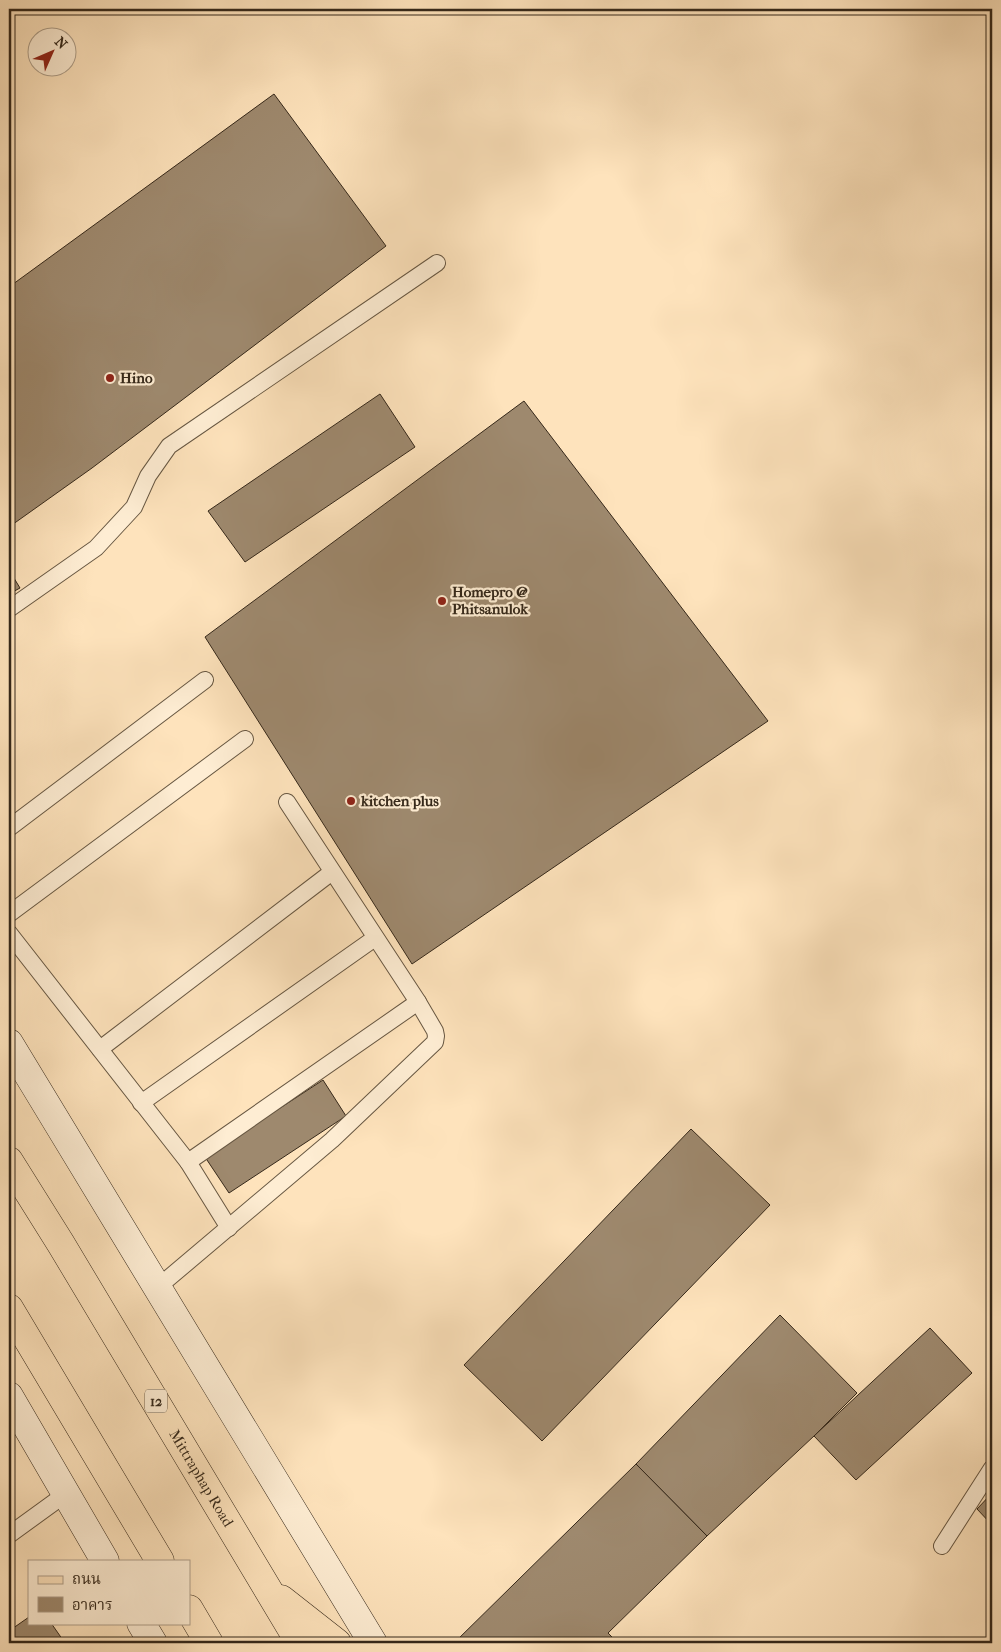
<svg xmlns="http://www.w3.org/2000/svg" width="1001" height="1652" font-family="'IM FELL French Canon','Noto Serif Thai',serif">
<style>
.building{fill:#9e896e;stroke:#35281a}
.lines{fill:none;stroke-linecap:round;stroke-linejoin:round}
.lane-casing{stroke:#675742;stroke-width:18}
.secondary-casing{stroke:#35281a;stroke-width:29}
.primary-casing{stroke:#35281a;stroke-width:29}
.lane{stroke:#feedd3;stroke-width:16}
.secondary{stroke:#feedd3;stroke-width:28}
.primary{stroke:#fee3bc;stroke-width:28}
.poi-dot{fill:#8f2418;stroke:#feedd3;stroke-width:2}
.labels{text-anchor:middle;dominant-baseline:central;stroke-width:4.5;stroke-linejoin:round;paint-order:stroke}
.shield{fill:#feedd3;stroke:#716352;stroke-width:1}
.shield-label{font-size:14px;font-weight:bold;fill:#35281a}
.poi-label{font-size:15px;font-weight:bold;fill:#35281a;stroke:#feedd3;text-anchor:start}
.street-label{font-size:15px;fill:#35281a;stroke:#feedd3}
</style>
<rect width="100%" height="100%" fill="#fee3bc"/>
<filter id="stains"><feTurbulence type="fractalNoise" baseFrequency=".004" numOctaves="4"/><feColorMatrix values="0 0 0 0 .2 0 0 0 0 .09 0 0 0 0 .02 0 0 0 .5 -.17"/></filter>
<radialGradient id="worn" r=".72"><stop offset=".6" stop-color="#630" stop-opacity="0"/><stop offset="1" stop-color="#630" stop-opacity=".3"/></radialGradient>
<!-- building -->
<g class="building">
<path d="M274 94 386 246 92 468 9 527V287Z"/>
<path d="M380 394 415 447 245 562 208 511Z"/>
<path d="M524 401 768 721 412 964 205 637Z"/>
<path d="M9 570 20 588 9 594Z"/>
<path d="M323 1080 346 1116 229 1193 205 1157Z"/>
<path d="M691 1129 770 1205 542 1441 464 1365Z"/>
<path d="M780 1315 857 1393 814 1436 707 1536 636 1464Z"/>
<path d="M930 1328 972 1373 856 1480 814 1436Z"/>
<path d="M636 1464 707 1536 608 1633 618 1643H454Z"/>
<path d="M992 1493V1525L977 1509Z"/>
<path d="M29 1617V1623H51L65 1643H9V1631Z"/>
</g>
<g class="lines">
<defs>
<g id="lane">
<path d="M9 609 96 548 134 507 148 476 169 446 437 263"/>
<path d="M9 828 205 680"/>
<path d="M9 914 245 739"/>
<path d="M9 933 188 1162"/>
<path d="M100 1049 332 872"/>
<path d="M141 1103 375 938"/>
<path d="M229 1228 188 1162 418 1002"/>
<path d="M157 1288 332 1140 435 1042 436 1036 435 1031 418 1002 287 802"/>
<path d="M9 1535 60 1498"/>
<path d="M942 1546 992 1468"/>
</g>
<g id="secondary">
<path d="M9 1043 373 1643"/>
<path d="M9 1396 105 1561"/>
<path d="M141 1623 153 1643"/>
</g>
<g id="primary">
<path id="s1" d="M9 1161 61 1244 300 1643"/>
<path d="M9 1308 160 1561"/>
<path d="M281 1599 337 1643"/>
<path d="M189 1609 209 1643"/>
</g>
</defs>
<!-- lane casing -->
<use href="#lane" class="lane-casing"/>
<!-- secondary casing -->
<use href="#secondary" class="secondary-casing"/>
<!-- primary casing -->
<use href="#primary" class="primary-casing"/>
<!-- lane -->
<use href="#lane" class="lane"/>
<!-- secondary -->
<use href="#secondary" class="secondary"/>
<!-- primary -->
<use href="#primary" class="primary"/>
</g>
<!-- markers -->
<g class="poi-dot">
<circle cx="110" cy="378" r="5"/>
<circle cx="442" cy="601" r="5"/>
<circle cx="351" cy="801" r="5"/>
</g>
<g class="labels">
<!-- shield labels -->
<rect class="shield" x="145" y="1389.5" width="22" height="23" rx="4"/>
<g class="shield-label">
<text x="156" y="1401">12</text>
</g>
<!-- poi labels -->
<g class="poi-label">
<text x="120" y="378">Hino</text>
<text x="452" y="592">Homepro @<tspan x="452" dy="17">Phitsanulok</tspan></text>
<text x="361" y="801">kitchen plus</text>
</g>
<!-- street labels -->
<g class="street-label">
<text stroke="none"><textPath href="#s1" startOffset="371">Mittraphap Road</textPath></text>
</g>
</g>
<!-- margin -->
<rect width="1001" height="1652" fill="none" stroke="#fee3bc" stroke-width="30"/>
<rect x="10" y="10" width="981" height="1632" fill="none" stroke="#35281a" stroke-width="2.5"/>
<rect x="15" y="15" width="971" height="1622" fill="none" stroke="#35281a"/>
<!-- legend -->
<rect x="28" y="1560" width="162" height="65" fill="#feedd3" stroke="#ae9e89"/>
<rect x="38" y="1576" width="25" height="8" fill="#fee3bc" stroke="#ae9e89"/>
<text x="72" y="1584" font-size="15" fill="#35281a">ถนน</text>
<rect x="38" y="1597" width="25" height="15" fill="#9e896e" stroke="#ae9e89"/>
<text x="72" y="1610" font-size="15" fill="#35281a">อาคาร</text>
<!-- north arrow -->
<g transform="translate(52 52) rotate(45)"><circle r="24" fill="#feedd3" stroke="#ae9e89"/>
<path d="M0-4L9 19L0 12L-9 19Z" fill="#8f2418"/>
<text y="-8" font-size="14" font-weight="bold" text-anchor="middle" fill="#35281a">N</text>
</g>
<rect width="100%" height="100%" filter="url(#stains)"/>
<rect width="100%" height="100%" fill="url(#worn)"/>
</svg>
